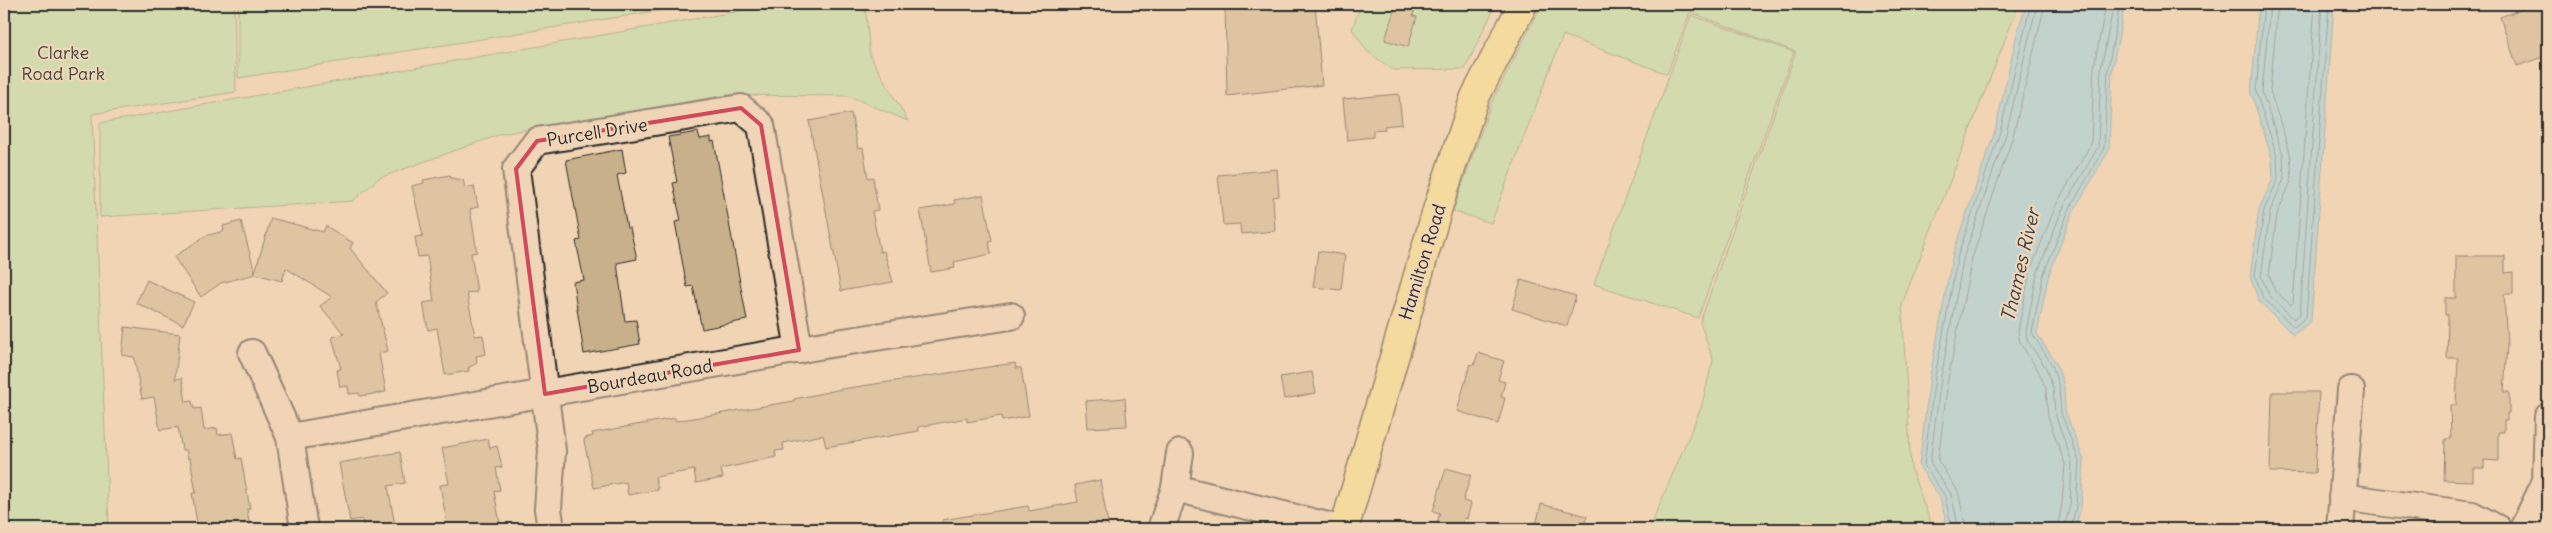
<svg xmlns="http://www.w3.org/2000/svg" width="2552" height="533" font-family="Delius,sans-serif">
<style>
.green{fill:#afe4a6;stroke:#6d8868}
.water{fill:#8ad3eb;stroke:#64909e}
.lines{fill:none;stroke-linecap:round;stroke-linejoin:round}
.shore{stroke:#516e78;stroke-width:1}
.building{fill:#c8b18a;stroke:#2b2b2b}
.minor-casing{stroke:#2b2b2b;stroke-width:30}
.major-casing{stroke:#2b2b2b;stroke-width:31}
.minor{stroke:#f1d5b8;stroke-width:26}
.major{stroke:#f8e281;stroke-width:28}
.marked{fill:none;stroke:#d1495b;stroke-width:4;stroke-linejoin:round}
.labels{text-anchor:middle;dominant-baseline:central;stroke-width:4.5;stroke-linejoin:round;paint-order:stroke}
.park-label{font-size:18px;fill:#3f473d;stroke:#f1d5b8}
.street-label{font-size:18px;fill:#2b2b2b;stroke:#f1d5b8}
.water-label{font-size:19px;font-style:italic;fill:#394448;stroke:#f1d5b8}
</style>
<rect width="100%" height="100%" fill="#f1d4b4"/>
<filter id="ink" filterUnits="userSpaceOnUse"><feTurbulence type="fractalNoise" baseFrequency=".02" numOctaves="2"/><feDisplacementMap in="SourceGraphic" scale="10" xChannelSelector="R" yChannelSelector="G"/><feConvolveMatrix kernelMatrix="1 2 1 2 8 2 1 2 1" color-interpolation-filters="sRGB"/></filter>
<g filter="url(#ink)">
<!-- green -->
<g class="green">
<path d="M4 4H234L236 92 92 114 109 529H4Z"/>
<path d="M238 4H700L238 78Z"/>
<path d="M780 4H865L870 56 908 121 849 96 726 95 501 134 379 178 353 201 100 217V123Z"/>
<path d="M1361 4H1496L1465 69 1393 70 1367 51 1352 29Z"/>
<path d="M1542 4H2019L1902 304 1911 469 1933 529H1649L1701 408 1713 360 1700 322 1796 52 1690 12 1667 74 1563 35 1491 223 1453 211 1491 104Z"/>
<path d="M1691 15 1794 52 1698 318 1594 284Z"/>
</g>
<!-- water -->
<g class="water">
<path d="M2027 4H2125L2112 70 2109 150 2072 214 2048 277 2037 334 2056 363 2064 386 2065 411 2084 461 2081 507 2075 529H1948L1940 498 1919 466 1930 376 1953 253 1995 131 2018 30Z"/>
<path d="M2259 4H2334L2311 321 2293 335 2259 301 2250 277 2259 209 2273 179 2272 158 2251 93Z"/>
</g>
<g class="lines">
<!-- shore -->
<g class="shore">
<path d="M2264 4 2256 92 2277 156 2278 179 2264 210 2255 276 2263 298 2294 327 2306 317 2329 4"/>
<path d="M2270 4 2262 92 2283 155 2284 179 2270 212 2261 276 2269 295 2294 319 2300 314 2322 4"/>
<path d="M2278 4 2270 91 2290 153 2292 179 2277 214 2269 275 2275 291 2291 305 2293 303 2315 4"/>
<path d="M1952 529 1945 496 1924 465 1935 376 1958 255 2000 132 2031 4"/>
<path d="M1959 529 1951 494 1930 463 1941 377 1964 256 2006 134 2037 4"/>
<path d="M1966 529 1958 491 1938 461 1948 379 1972 258 2013 136 2045 4"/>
<path d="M2057 529 2062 504 2065 464 2048 417 2046 389 2039 372 2020 343 2018 331 2030 271 2056 205 2091 144 2094 67 2106 4"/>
<path d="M2064 529 2070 505 2072 462 2055 414 2053 388 2046 368 2027 340 2026 332 2037 274 2062 210 2098 147 2101 68 2114 4"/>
<path d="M2071 529 2076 506 2079 461 2061 413 2059 387 2052 365 2032 333 2043 276 2068 212 2104 148 2108 69 2120 4"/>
</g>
</g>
<!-- building -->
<g class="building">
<path d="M1225 4H1315L1322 85 1227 96Z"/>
<path d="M1396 4H1416L1413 16 1417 17 1408 47 1385 40Z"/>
<path d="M2537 4H2548V55L2517 66 2500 17Z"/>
<path d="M1399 94 1402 124 1384 126 1385 130 1373 131V137L1347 140 1343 99Z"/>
<path d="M851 113 858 149 863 148 868 178 873 177 878 210 872 211 880 252 884 251 893 282 841 291 809 121Z"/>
<path d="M698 132 700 139 711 137V142L714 141 747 320 702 329 693 286 687 287 675 222 681 221 673 183 677 182 668 137Z"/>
<path d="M622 149 626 173 617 175 627 228H630L637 259 617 263 625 321 636 320 640 344 584 354 573 282 584 280 576 241 581 240 566 160Z"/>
<path d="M1277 169 1279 196 1273 197 1275 231 1241 234 1240 224 1223 225 1218 175Z"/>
<path d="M450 175 451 178 463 180 465 188 474 186 478 207 470 209 477 252 471 253 477 292 467 293 475 336 483 335 486 354 476 356 477 363 468 368 469 371 445 375 437 328 428 330 423 303 434 301 427 256 418 257 415 237 423 236 412 186 424 183 423 180Z"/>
<path d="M983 195 992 241H989L991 254 954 262 955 268 931 272 920 210 955 204 954 200Z"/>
<path d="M271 218 323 232 326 226 353 243 350 248 387 293 376 302 388 351 379 353 386 392 360 396 359 393 349 394 348 386 340 387 337 370 341 369 332 337 344 334 320 306 332 297 286 268 282 281 255 274 221 283 201 297 174 257 205 236 224 231 223 226 241 221 255 272Z"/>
<path d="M1318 251 1345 255 1341 290 1313 287Z"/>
<path d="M2456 256H2505V273L2513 272V294H2504L2507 345 2504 392H2509V413H2507V420H2504V432H2498V461L2484 460V468H2473V481L2444 480 2445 439H2451L2450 405H2456L2458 358H2447L2448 315H2445V298H2456Z"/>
<path d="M147 280 194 302 183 325 136 303Z"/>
<path d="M1521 280 1576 296 1567 326 1512 309Z"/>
<path d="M125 327 180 334 175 379 182 378 186 402 192 401 194 409 201 408 204 430 217 428 218 435 232 433 237 459 241 458 250 509H247L250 529H198L192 493H196L190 458 188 459 186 450H182L178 427 160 430 154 397 142 399 134 357 122 355Z"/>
<path d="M1478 353 1504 361 1498 380 1505 382 1501 397 1505 398 1498 424 1457 411 1470 364 1474 365Z"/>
<path d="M1015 363 1016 368H1021L1029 416 1002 421 1001 416 967 422V418L918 427 919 431 826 447 823 435 783 443 784 450 775 451 776 457 721 469 723 478 696 483 694 470 655 477 658 490 628 495 626 482 594 488 584 441 585 438 593 436 592 433 675 418 676 421 794 401V399L842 389Z"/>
<path d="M1312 372 1316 393 1284 399 1280 377Z"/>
<path d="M2272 392H2319L2315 473 2270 472Z"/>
<path d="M1125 398 1127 426 1088 428 1086 401Z"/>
<path d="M488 439 490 448 497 446 502 467 496 468 500 490 494 491 501 529H448L440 485 449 484 442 448Z"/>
<path d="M400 452 405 483 388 486 395 526 368 529V526L363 527 362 519 350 521 339 463Z"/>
<path d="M1446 468 1471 475 1463 501 1471 503 1467 519 1464 518 1461 529H1435L1440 513 1433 511Z"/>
<path d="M1100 480 1109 529H942V520L1028 506 1029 511 1078 502 1075 485Z"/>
<path d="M1541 504 1587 516 1583 529H1554L1536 525Z"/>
</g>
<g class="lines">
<defs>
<g id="minor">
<path d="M252 353 290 437 304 529"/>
<path d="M290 437 824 345 1011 316"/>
<path d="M1175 488 1340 529"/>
<path d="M2342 497 2472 515 2498 529"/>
<path d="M551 529 548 509 552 451 516 169 537 141 741 108 761 125 799 350"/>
<path d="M1161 529 1175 488 1180 453"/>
<path d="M2340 529 2351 390"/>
<path d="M2523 529 2546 481 2548 417"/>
</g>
<path id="major" d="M1344 529 1438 207 1475 97 1523 4"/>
</defs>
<!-- minor casing -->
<use href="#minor" class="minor-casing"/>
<!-- major casing -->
<use href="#major" class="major-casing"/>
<!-- minor -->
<use href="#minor" class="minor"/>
<!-- major -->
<use href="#major" class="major"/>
</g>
</g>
<!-- marked area -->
<path d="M0 0H2552V533H0ZM741 108 761 125 799 350 545 394 516 169 537 141Z" fill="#f1d4b4" fill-opacity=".55" fill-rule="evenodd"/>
<path class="marked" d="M741 108 761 125 799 350 545 394 516 169 537 141Z"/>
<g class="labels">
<!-- park labels -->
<g class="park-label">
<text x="63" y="52">Clarke<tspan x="63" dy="21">Road Park</tspan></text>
</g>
<!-- street labels -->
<g class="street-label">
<text transform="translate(597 132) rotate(-9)">Purcell Drive</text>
<text transform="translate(1422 262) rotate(-73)">Hamilton Road</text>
<text transform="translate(650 376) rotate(-10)">Bourdeau Road</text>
</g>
<!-- water labels -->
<g class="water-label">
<text transform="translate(2020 265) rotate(-77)">Thames River</text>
</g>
</g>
<!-- margin -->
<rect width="2552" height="533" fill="none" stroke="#f1d5b8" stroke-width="20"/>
<rect x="10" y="10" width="2532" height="513" fill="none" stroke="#2b2b2b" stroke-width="2" filter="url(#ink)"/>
</svg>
